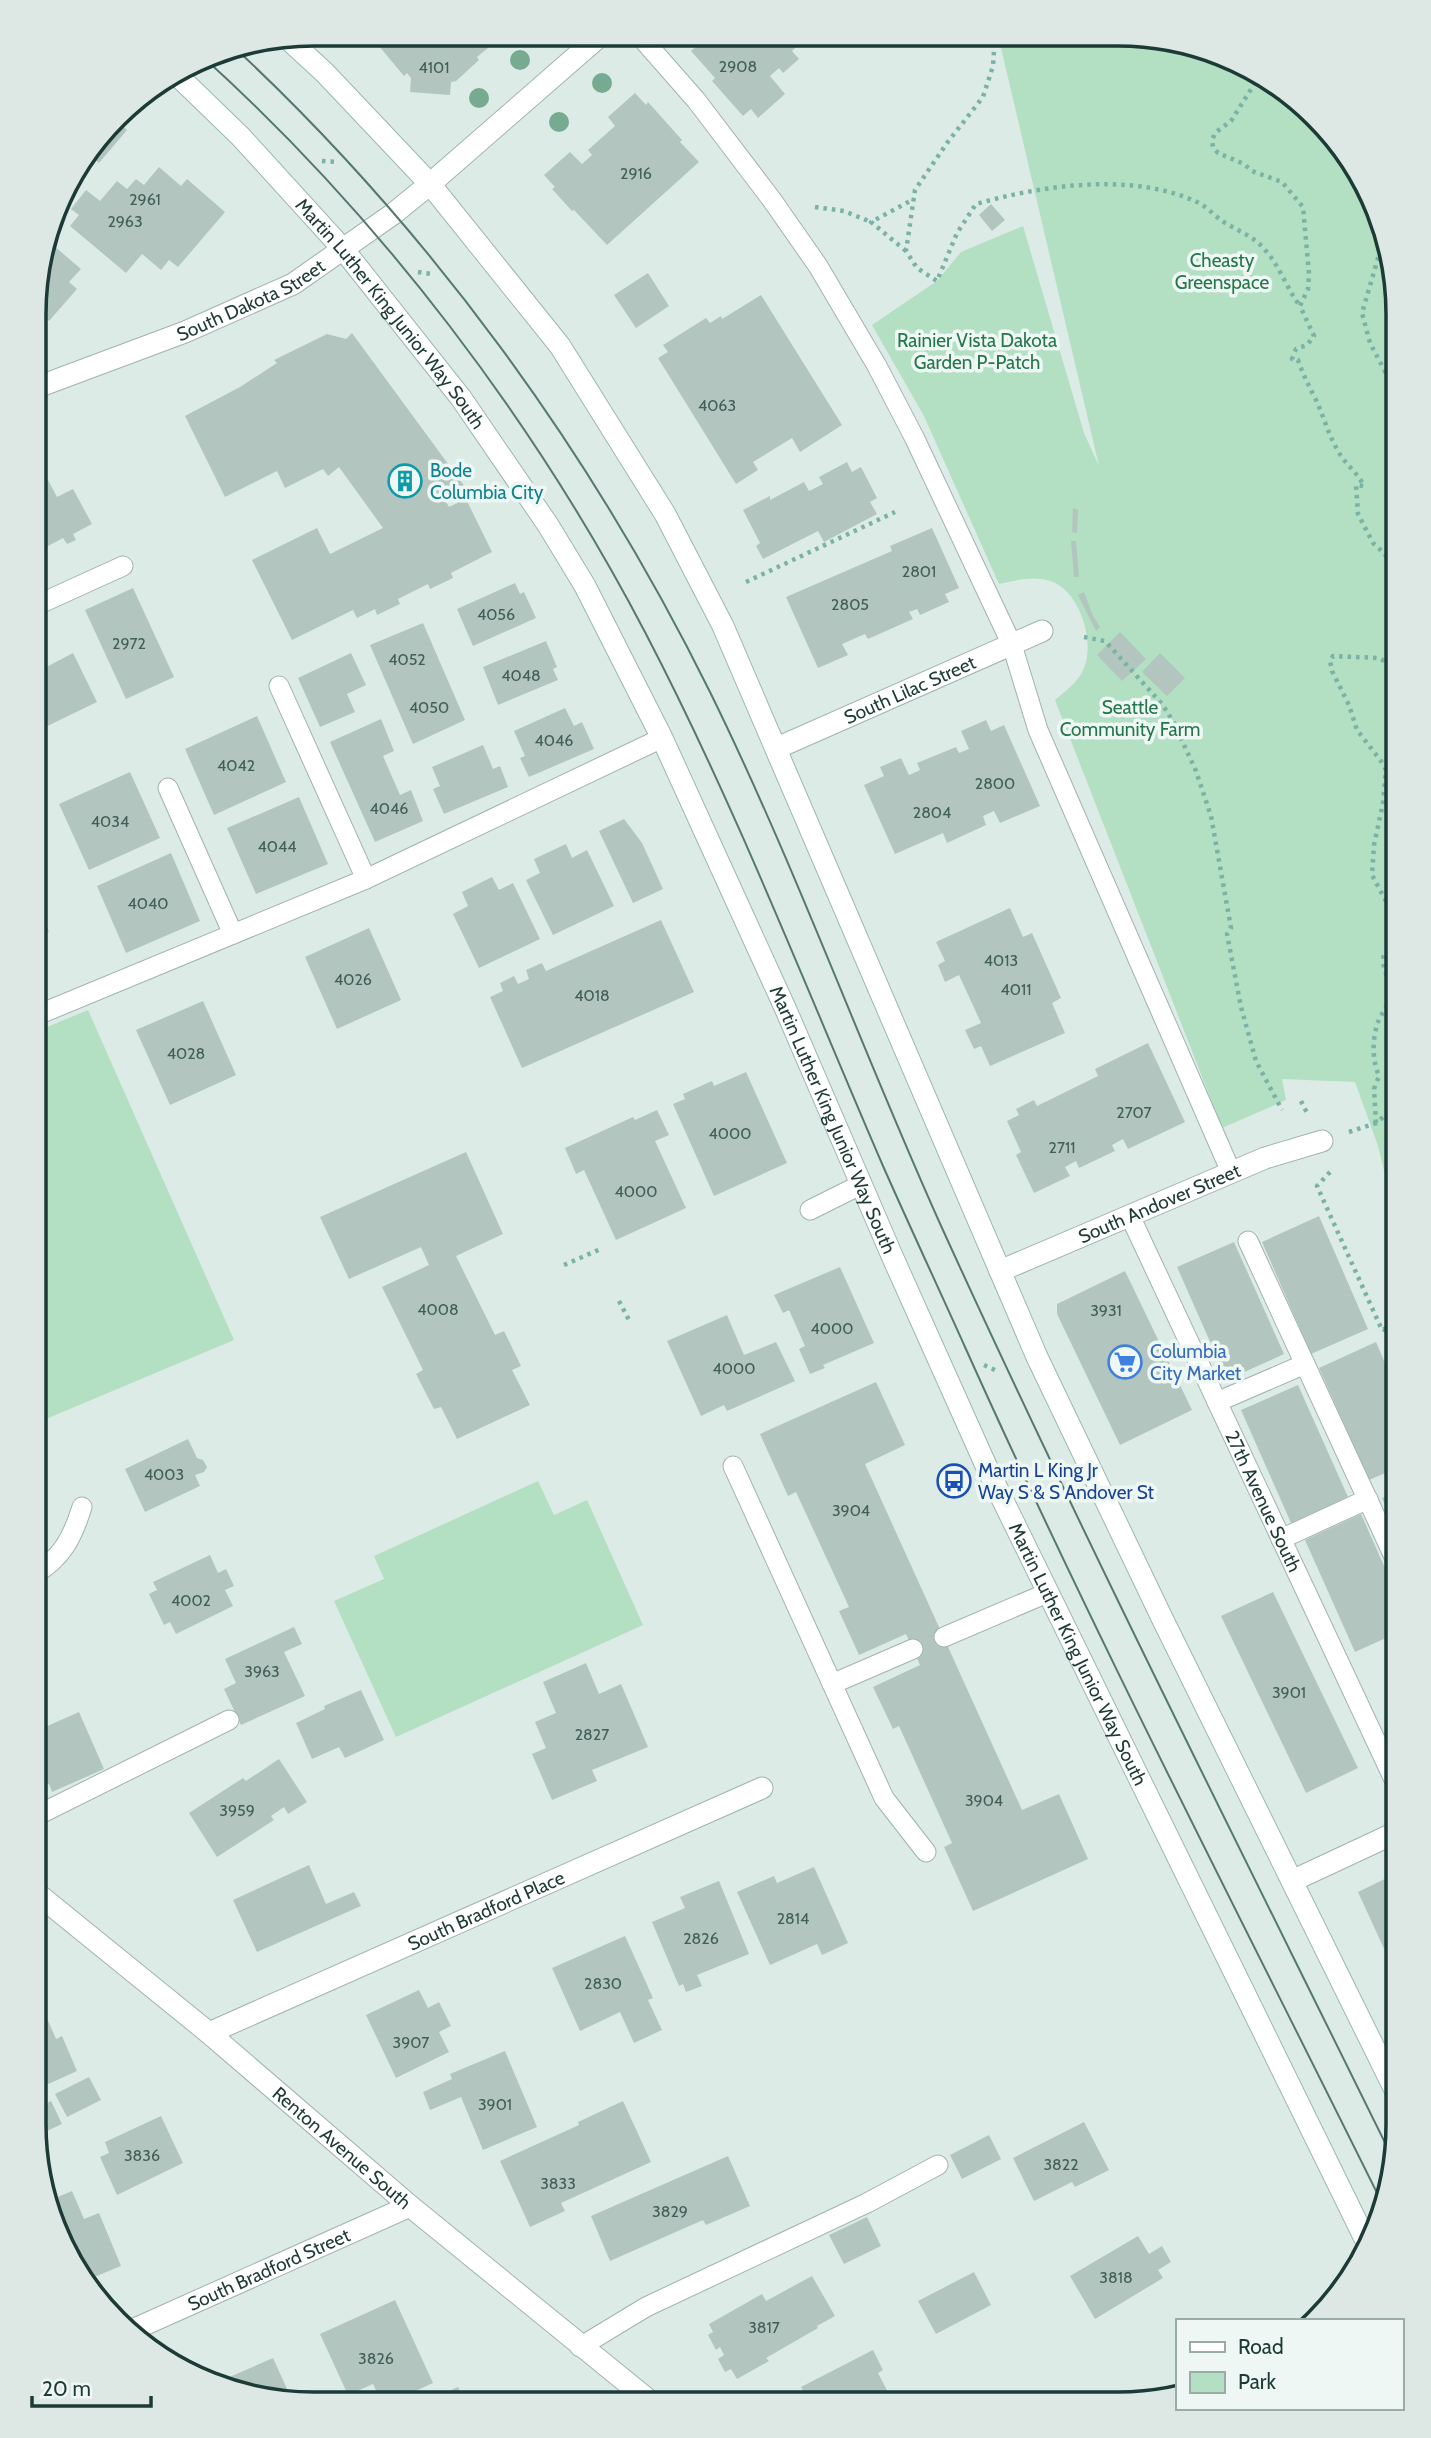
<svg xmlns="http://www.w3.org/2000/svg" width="1431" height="2438" font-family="Cabin,sans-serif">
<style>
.green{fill:#b3dfc3}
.building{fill:#b2c6bf}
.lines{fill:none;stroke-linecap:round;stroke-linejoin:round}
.service-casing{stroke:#a0b3ae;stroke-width:21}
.minor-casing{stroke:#a0b3ae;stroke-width:23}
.secondary-casing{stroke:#9bb7b0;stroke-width:23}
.path{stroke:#7ab2a5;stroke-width:4.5;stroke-dasharray:3.5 5;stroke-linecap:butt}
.service{stroke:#fff;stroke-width:19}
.minor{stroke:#fff;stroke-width:21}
.secondary{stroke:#fff;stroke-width:21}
.tram{stroke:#577872;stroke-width:2}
.tree{fill:#77ab91}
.labels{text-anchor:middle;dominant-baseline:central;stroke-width:7;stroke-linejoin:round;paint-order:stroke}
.number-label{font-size:16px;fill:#425e58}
.park-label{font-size:19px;fill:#24764b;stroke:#eef7f3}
.street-label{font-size:19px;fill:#1d3b36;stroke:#eef7f3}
.culture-label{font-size:19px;fill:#0d838f;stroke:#eef7f3;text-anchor:start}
.shop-label{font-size:19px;fill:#366cbe;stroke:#eef7f3;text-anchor:start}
.transit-label{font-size:19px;fill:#164399;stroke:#eef7f3;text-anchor:start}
.rim{fill:none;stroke:#1d3b36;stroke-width:3.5}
</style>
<rect width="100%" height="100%" fill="#ddebe6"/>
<!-- green -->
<g class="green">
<path d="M998 35 1154 36 1225 55 1288 91 1340 143 1377 207 1398 314 1397 1223 1378 1146 1355 1082 1282 1079 1286 1100 1222 1128 1055 700C1066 691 1079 681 1084 668 1095 641 1080 593 1053 582 1036 575 1016 580 999 584L924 416 872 325 937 281 961 252 1023 226 1084 433 1099 466Z"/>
<path d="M88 1010 234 1340 34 1424 35 1032Z"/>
<path d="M538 1481 554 1515 587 1500 643 1625 396 1737 334 1601 384 1579 374 1556Z"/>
</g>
<!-- building -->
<g class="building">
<path d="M368 33 509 34 496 46 493 44 477 57 479 60 456 81 451 82 450 95 410 92 411 78 407 73 404 76Z"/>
<path d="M710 34 717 41 724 34 820 35 809 45 804 40 792 51 799 59 783 73 779 68 770 76 785 94 758 118 751 109 743 116 712 81 715 78 691 51Z"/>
<path d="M635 93 646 105 648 102 682 140 680 142 699 162 607 245 574 210 572 211 552 189 555 187 544 175 570 152 582 164 592 155 588 150 615 126 608 117Z"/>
<path d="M115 120 127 130 99 163 89 155Z"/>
<path d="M159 167 181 186 187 179 225 212 178 267 169 260 161 270 142 254 126 273 70 226 79 215 71 209 86 190 100 201 117 181 127 189 136 179 144 185Z"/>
<path d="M991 204 1005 220 992 231 979 215Z"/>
<path d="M47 240 81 269 69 282 77 289 49 321 42 315 36 323V277Z"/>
<path d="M648 273 669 306 636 328 614 295Z"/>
<path d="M761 295 842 425 800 452 792 438 753 462 758 470 736 484 658 358 668 352 663 345 706 318 710 323 721 316 722 319Z"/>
<path d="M352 333 465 487 445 500 449 507 466 499 492 552 451 573 453 578 430 589 428 584 398 599 400 604 377 615 375 609 357 618 353 610 292 640 252 560 317 528 330 554 383 528 339 467 328 476 323 469 285 488 277 471 225 497 185 416 240 387 277 363 274 360 327 334 346 339Z"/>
<path d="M847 462 852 472 861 467 877 498 870 502 877 514 824 542 818 531 763 559 756 546 760 543 743 510 770 496V500L804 482 809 491 823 484 819 477Z"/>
<path d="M41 476 44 482 48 480 57 497 73 489 92 524 73 534 76 540 67 544 63 538 35 553V479Z"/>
<path d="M1073 508 1078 510 1077 533 1072 532Z"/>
<path d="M932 528 959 588 945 594 949 602 920 615 917 609 909 612 913 619 868 639 865 634 842 644 848 655 818 668 786 597 892 551 890 546Z"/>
<path d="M1071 541H1076L1079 577H1074Z"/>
<path d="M515 583 520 594 524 592 536 618 473 646 457 609Z"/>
<path d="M133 588 174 677 126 699 85 610Z"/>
<path d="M1084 592 1093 616 1100 627 1096 631 1078 595Z"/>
<path d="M423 623 465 720 413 744 370 645Z"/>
<path d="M1120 632 1146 659 1122 681 1097 655Z"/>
<path d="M546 641 557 667 553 669 558 680 498 705 483 667Z"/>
<path d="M73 653 97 702 35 732V673Z"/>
<path d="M351 653 366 685 347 694 355 712 320 727 298 678Z"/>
<path d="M1160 653 1185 678 1167 696 1142 672Z"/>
<path d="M565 708 574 726 582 722 594 749 529 777 520 758 525 756 514 731Z"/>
<path d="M257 716 286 782 214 815 185 749Z"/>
<path d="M381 719 394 751 383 756 400 795 411 790 423 821 375 842 330 742Z"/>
<path d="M986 720 991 731 1004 725 1040 806 1000 823 994 811 983 816 986 825 947 843 943 833 895 854 864 785 884 776 880 767 901 758 909 775 920 770 917 763 956 747 959 753 969 749 961 731Z"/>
<path d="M483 745 493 769 500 766 508 787 444 814 433 789 440 786 432 767Z"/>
<path d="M130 772 160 838 89 870 59 804Z"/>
<path d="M299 797 328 864 256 894 227 828Z"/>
<path d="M624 819 642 843 663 889 633 903 599 831Z"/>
<path d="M566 844 572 858 587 850 614 906 553 935 526 880 540 873 534 859Z"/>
<path d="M171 853 200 921 126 953 97 886Z"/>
<path d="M492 877 499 890 513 883 540 939 479 968 453 914 468 906 462 892Z"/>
<path d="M35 898 49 932 35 938Z"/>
<path d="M1010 908 1023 937 1032 933 1061 998 1052 1003 1065 1033 990 1066 981 1046 974 1049 965 1030 981 1023 959 975 945 982 938 965 945 961 936 942Z"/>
<path d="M661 920 694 992 522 1068 490 997 503 991 500 983 514 976 518 984 529 979 526 970 542 963 546 971Z"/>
<path d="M369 928 401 1000 337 1029 305 957Z"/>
<path d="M203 1001 236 1075 170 1105 136 1030Z"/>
<path d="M1148 1043 1185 1122 1128 1149 1123 1139 1112 1145 1115 1151 1079 1168 1076 1161 1065 1167 1070 1176 1034 1193 1016 1155 1021 1152 1007 1121 1019 1115 1016 1109 1034 1100 1037 1106 1098 1076 1095 1069Z"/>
<path d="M746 1072 787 1163 714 1196 673 1104 685 1099 683 1094 712 1081 714 1086Z"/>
<path d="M657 1110 669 1135 655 1141 686 1208 616 1240 584 1170 576 1174 565 1148 633 1117 635 1120Z"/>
<path d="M466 1152 503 1234 456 1256 495 1335 504 1331 521 1366 512 1370 530 1405 457 1439 441 1407 434 1409 416 1374 423 1370 382 1287 429 1265 421 1247 349 1279 320 1217Z"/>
<path d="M1319 1216 1368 1329 1311 1354 1262 1242Z"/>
<path d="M1234 1242 1284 1354 1227 1380 1177 1267Z"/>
<path d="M840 1267 874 1343 823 1365 825 1368 810 1374 799 1349 805 1346 789 1310 783 1313 774 1295Z"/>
<path d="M1125 1271 1192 1410 1120 1445 1057 1314V1304Z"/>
<path d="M727 1315 744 1355 776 1342 795 1381 727 1411 724 1405 701 1416 667 1341Z"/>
<path d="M1376 1342 1397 1391V1468L1369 1480 1319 1368Z"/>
<path d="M876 1382 905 1445 865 1464 1022 1810 1059 1794 1088 1859 973 1911 944 1847 952 1843 899 1726 893 1729 873 1687 920 1665 906 1634 859 1655 839 1611 849 1607 796 1492 788 1496 760 1434Z"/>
<path d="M1298 1385 1348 1497 1291 1523 1241 1410Z"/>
<path d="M188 1439 197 1458 203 1460 207 1467 204 1472 195 1475 200 1486 145 1512 125 1469Z"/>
<path d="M1397 1492V1532L1382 1498Z"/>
<path d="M1361 1514 1397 1595V1633L1355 1652 1305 1540Z"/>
<path d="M210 1555 218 1573 226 1569 234 1586 225 1590 233 1606 176 1634 170 1622 164 1625 149 1594 157 1590 153 1582Z"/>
<path d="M1273 1592 1358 1768 1306 1793 1221 1616Z"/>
<path d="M294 1627 302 1644 284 1652 305 1696 241 1725 224 1689 236 1683 225 1659Z"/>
<path d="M586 1663 599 1694 621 1684 648 1747 592 1770 597 1781 552 1800 532 1754 546 1748 535 1722 556 1713 543 1682Z"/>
<path d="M361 1690 384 1740 345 1758 339 1747 312 1759 296 1723 325 1709 324 1706Z"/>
<path d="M79 1712 104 1769 52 1792 49 1784 34 1791V1732Z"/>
<path d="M279 1759 307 1802 288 1814 284 1807 271 1816 274 1820 217 1857 189 1813 243 1778 246 1781Z"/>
<path d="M309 1865 326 1904 354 1892 361 1906 257 1952 233 1900Z"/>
<path d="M814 1867 848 1943 822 1955 817 1944 770 1965 737 1892 774 1876 777 1883Z"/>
<path d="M1397 1873V1977L1358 1892Z"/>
<path d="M719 1881 749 1954 697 1975 702 1986 686 1992 683 1984 679 1986 652 1922 685 1908 680 1897Z"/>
<path d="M625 1936 653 1998 648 2000 662 2030 634 2043 620 2012 580 2031 552 1968Z"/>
<path d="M419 1990 428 2008 439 2002 451 2026 439 2032 449 2052 396 2078 366 2015Z"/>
<path d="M42 2007 56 2039 62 2036 77 2071 33 2091V2011Z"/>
<path d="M505 2051 537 2127 483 2150 461 2097 430 2110 423 2092 452 2079 450 2074Z"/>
<path d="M89 2077 101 2100 67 2117 55 2094Z"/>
<path d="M51 2101 62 2124 36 2136 33 2110Z"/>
<path d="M623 2101 651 2162 561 2203 565 2211 530 2227 500 2161 579 2125 578 2122Z"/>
<path d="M161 2116 183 2163 117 2195 100 2157 109 2153 105 2142Z"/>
<path d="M1084 2122 1109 2170 1075 2187 1072 2182 1034 2201 1013 2158Z"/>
<path d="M989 2135 1001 2159 962 2179 950 2155Z"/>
<path d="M728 2156 750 2206 706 2225 703 2220 610 2261 591 2216Z"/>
<path d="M72 2191 84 2219 99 2213 121 2266 87 2280 80 2262 74 2265 54 2231 48 2201Z"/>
<path d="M867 2217 881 2246 844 2264 829 2235Z"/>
<path d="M1138 2236 1149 2254 1162 2246 1171 2262 1158 2270 1163 2278 1095 2319 1070 2276Z"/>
<path d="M974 2272 991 2305 936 2334 918 2301Z"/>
<path d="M812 2276 835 2316 817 2326 818 2328 766 2358 769 2361 737 2379 731 2369 725 2372 718 2359 724 2355 720 2347 716 2350 708 2335 713 2332 709 2324 762 2294 766 2301Z"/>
<path d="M395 2300 433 2383 389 2403H382L373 2384 348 2395 320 2334Z"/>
<path d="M873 2350 883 2370 878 2373 893 2402 889 2404H810L801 2387Z"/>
<path d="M273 2358 293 2402H277L211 2385Z"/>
<path d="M458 2387 466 2403H421Z"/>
</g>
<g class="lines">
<defs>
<g id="service">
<path d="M638 34 696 100 772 200 818 266 877 366 915 439 1012 645 1038 730 1231 1172"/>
<path d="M35 606 123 566"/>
<path d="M279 686 366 879"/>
<path d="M168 788 233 934"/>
<path d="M35 1016 366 879 662 738"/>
<path d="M810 1210 862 1184"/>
<path id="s1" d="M1130 1216 1397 1786"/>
<path d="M1248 1241 1397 1563"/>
<path d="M1217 1402 1305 1364"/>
<path d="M733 1466 884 1798 926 1852"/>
<path d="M1281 1539 1368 1499"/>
<path d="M34 1574C62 1559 73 1536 82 1507"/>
<path d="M944 1637 1047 1593"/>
<path d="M832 1684 913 1649"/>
<path d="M34 1817 229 1720"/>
<path d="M580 2347 646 2307 867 2203 938 2165"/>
</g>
<g id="minor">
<path id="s2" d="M35 388 185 332 293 284 393 214 430 184 602 34"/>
<path id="s3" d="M777 748 1042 631"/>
<path id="s4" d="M1000 1271 1265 1158 1322 1141"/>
<path d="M1292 1881 1397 1832"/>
<path id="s5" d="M34 1891 209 2033 410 2206 652 2403"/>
<path id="s6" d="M209 2033 762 1788"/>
<path id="s7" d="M128 2332 410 2206"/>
</g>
<g id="secondary">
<path d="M287 38 325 73 430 184 560 346 665 514 723 626 1037 1357 1162 1618 1397 2094"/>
<path id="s8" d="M176 74 241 137 343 249 461 398 548 525 585 586 662 738 786 1010 893 1258 988 1470 1368 2245"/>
</g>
</defs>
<!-- service casing -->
<use href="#service" class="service-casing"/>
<!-- minor casing -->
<use href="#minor" class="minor-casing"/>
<!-- secondary casing -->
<use href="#secondary" class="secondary-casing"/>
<!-- path -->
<g class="path">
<path d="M995 35 993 66 983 97 947 143 915 190 906 251 917 268 937 281 957 233 976 204C1043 185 1132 172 1197 202 1208 207 1216 218 1227 224 1241 232 1256 238 1266 251 1280 267 1287 289 1300 306"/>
<path d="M1260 75 1231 121 1215 133 1212 141 1213 147 1218 153 1244 164 1252 171 1282 182 1303 207 1309 274 1308 289 1300 306 1314 336 1307 345 1296 349 1292 359 1298 360C1303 375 1309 386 1316 400 1324 417 1328 434 1338 451 1345 464 1357 472 1364 486L1356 485 1358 514 1373 543 1384 553 1398 574"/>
<path d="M322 161 336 162"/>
<path d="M815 207 844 211 871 222"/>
<path d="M1383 241 1362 313 1370 343 1398 396"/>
<path d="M906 251 871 222 914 199"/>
<path d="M418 272 432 274"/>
<path d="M746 582 895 512"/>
<path d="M1084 637 1105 641 1162 704 1173 721 1196 771 1211 816 1231 928 1227 934 1241 1007 1256 1061 1282 1110"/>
<path d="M1398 637 1392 624 1398 621"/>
<path d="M1398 924 1372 875 1374 845 1383 803 1386 770 1381 761 1357 730 1349 705 1332 671 1330 661 1333 656 1379 658 1398 669"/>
<path d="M1301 1101 1307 1113"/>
<path d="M1376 1123 1374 1089 1379 1076C1372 1060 1372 1039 1378 1022 1381 1014 1388 1006 1390 997 1393 982 1380 969 1384 955L1393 953 1398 948"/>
<path d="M1349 1132 1376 1123 1397 1106"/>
<path d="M1330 1172 1317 1186 1382 1330 1384 1329 1397 1360"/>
<path d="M564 1265 603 1248"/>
<path d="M619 1301 629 1320"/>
<path d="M984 1365 997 1371"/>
</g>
<!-- service -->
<use href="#service" class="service"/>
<!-- minor -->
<use href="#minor" class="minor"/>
<!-- secondary -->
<use href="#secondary" class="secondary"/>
<!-- tram -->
<g class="tram">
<path d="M236 49C431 231 592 453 710 692 796 867 862 1051 942 1228 1085 1542 1241 1850 1393 2159"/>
<path d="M203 57C381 218 535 421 646 634 736 807 806 988 883 1166 910 1227 938 1287 965 1347 1095 1637 1242 1920 1383 2205"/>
</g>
</g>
<!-- trees -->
<g class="tree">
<circle cx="520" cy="60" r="10"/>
<circle cx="602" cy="83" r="10"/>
<circle cx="479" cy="98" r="10"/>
<circle cx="559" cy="122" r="10"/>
</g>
<!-- icons -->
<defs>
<symbol id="building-ring" viewBox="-11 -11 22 22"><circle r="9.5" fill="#eef7f3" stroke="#0f9aa8" stroke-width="1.5"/><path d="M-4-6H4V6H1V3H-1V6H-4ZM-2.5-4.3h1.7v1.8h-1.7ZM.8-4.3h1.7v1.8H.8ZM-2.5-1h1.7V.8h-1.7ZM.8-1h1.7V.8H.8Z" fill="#0f9aa8"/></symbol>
<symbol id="supermarket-ring" viewBox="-11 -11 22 22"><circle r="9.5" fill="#eef7f3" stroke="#3f7fe0" stroke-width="1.5"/><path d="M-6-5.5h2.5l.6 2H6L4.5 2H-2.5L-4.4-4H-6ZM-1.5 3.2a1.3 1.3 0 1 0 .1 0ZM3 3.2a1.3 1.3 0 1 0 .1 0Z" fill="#3f7fe0"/></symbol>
<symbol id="bus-ring" viewBox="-11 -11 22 22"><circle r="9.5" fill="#eef7f3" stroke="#1a4fb4" stroke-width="1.5"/><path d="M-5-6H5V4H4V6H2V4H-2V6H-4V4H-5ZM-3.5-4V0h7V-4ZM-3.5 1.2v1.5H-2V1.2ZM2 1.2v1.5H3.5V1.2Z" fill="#1a4fb4"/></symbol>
</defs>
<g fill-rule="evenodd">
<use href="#building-ring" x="386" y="462" width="38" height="38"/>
<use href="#supermarket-ring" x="1106" y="1343" width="38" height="38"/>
<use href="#bus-ring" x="935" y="1462" width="38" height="38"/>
</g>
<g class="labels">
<!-- number labels -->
<g class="number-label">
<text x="738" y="66">2908</text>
<text x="434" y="67">4101</text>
<text x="636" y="173">2916</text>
<text x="145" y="199">2961</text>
<text x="125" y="221">2963</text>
<text x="717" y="405">4063</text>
<text x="919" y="571">2801</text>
<text x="850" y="604">2805</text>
<text x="496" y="614">4056</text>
<text x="129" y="643">2972</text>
<text x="407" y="659">4052</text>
<text x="521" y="675">4048</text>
<text x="429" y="707">4050</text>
<text x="554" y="740">4046</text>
<text x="236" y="765">4042</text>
<text x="995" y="783">2800</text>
<text x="389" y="808">4046</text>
<text x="932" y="812">2804</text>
<text x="110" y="821">4034</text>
<text x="277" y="846">4044</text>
<text x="148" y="903">4040</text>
<text x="1001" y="960">4013</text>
<text x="353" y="979">4026</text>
<text x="1016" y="989">4011</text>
<text x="592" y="995">4018</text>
<text x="186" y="1053">4028</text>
<text x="1134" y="1112">2707</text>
<text x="730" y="1133">4000</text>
<text x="1062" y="1147">2711</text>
<text x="636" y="1191">4000</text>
<text x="438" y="1309">4008</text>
<text x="1106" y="1310">3931</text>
<text x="832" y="1328">4000</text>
<text x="734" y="1368">4000</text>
<text x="164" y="1474">4003</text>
<text x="851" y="1510">3904</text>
<text x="191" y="1600">4002</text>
<text x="262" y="1671">3963</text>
<text x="1289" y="1692">3901</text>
<text x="592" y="1734">2827</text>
<text x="984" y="1800">3904</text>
<text x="237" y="1810">3959</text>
<text x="793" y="1918">2814</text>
<text x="701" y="1938">2826</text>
<text x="603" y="1983">2830</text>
<text x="411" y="2042">3907</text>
<text x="495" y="2104">3901</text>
<text x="142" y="2155">3836</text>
<text x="1061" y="2164">3822</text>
<text x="558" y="2183">3833</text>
<text x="670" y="2211">3829</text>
<text x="1116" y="2277">3818</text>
<text x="764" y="2327">3817</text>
<text x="376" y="2358">3826</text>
</g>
<!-- park labels -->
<g class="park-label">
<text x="1222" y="260">Cheasty<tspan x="1222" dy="22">Greenspace</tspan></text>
<text x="977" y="340">Rainier Vista Dakota<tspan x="977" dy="22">Garden P-Patch</tspan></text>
<text x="1130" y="707">Seattle<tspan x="1130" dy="22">Community Farm</tspan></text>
</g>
<!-- street labels -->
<g class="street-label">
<text stroke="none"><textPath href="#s2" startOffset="233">South Dakota Street</textPath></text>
<text stroke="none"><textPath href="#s8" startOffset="322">Martin Luther King Junior Way South</textPath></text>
<text stroke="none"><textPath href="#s3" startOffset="145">South Lilac Street</textPath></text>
<text stroke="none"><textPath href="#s8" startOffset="1246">Martin Luther King Junior Way South</textPath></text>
<text stroke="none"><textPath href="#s4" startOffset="173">South Andover Street</textPath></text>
<text stroke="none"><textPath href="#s1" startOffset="315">27th Avenue South</textPath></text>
<text stroke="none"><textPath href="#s8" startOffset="1834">Martin Luther King Junior Way South</textPath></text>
<text stroke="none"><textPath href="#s6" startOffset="303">South Bradford Place</textPath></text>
<text stroke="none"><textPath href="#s5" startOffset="401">Renton Avenue South</textPath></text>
<text stroke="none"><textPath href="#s7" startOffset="154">South Bradford Street</textPath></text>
</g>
<!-- culture labels -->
<g class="culture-label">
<text x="430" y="470">Bode<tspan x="430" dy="22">Columbia City</tspan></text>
</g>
<!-- shop labels -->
<g class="shop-label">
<text x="1150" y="1351">Columbia<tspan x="1150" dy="22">City Market</tspan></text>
</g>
<!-- transit labels -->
<g class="transit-label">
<text x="978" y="1470">Martin L King Jr<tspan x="978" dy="22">Way S &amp; S Andover St</tspan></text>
</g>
</g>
<!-- crop -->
<path d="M0 0H1431V2438H0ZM314 46H1118A268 268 0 0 1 1386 314V2124A268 268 0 0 1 1118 2392H314A268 268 0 0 1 46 2124V314A268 268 0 0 1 314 46Z" fill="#dde8e4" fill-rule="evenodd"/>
<path class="rim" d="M314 46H1118A268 268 0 0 1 1386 314V2124A268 268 0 0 1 1118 2392H314A268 268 0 0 1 46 2124V314A268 268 0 0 1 314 46Z"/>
<!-- legend -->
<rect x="1176" y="2319" width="228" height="91" fill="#eef7f3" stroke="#9aaca7" stroke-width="2"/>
<rect x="1190" y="2342" width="35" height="10" fill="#ffffff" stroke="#9aaca7" stroke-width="2"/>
<text x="1238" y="2354" font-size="21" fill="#1d3b36">Road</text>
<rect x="1190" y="2372" width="35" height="21" fill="#b3dfc3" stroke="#9aaca7" stroke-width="2"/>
<text x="1238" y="2389" font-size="21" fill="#1d3b36">Park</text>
<!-- scale -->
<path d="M32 2396v10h119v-10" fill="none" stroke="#1d3b36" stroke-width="3.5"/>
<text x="42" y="2396" font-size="21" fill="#1d3b36" stroke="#eef7f3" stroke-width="5" paint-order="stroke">20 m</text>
</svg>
